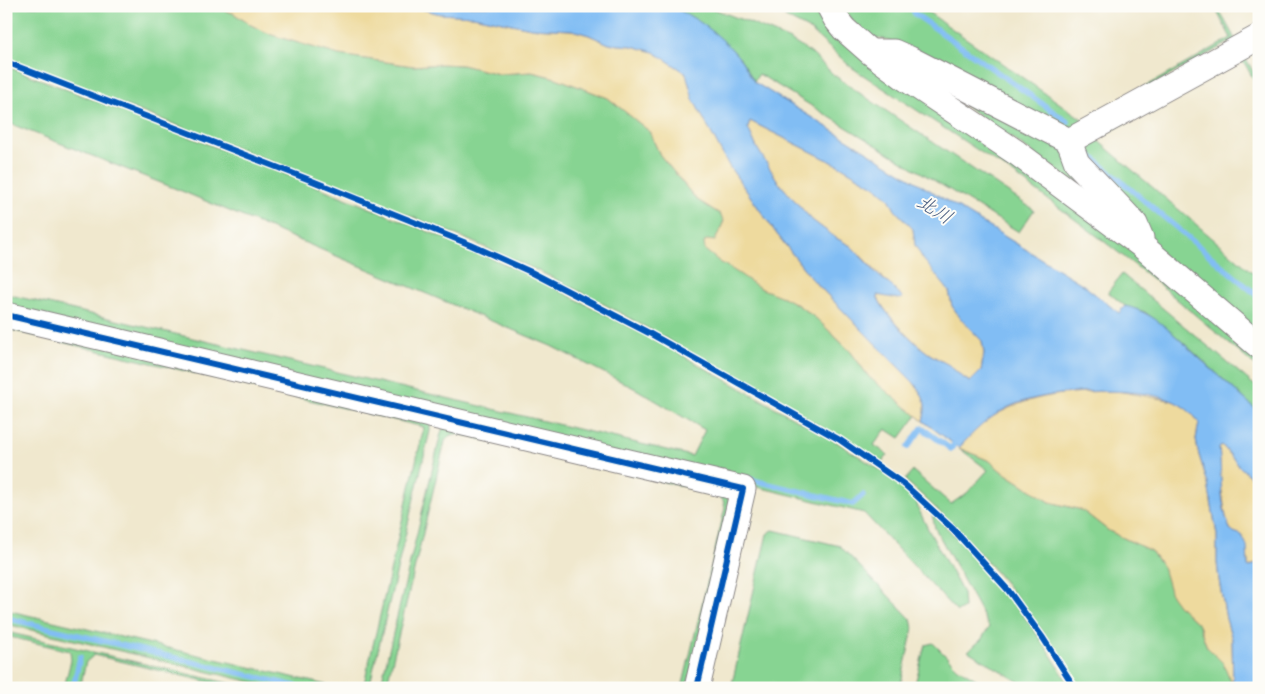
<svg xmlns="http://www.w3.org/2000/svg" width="1265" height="694" font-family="'Indie Flower','Klee One',sans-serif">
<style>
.green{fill:#87d492;stroke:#547b66}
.sand{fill:#eeda9e;stroke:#887e6c}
.water{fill:#81bdf4;stroke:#527098;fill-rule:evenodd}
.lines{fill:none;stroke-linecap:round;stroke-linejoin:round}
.stream{stroke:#81bdf4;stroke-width:5.5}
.minor-casing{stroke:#898584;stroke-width:27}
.minor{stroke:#fff;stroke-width:25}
.cycleway-casing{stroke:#fdfcf7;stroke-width:9}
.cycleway{stroke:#0057b8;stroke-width:6}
.labels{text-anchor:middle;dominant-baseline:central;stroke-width:4;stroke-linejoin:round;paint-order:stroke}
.water-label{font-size:19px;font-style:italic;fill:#43587c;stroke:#fdfcf7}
</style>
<rect width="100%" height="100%" fill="#fdfcf7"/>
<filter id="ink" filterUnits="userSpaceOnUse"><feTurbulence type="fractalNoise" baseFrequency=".02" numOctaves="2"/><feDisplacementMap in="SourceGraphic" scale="10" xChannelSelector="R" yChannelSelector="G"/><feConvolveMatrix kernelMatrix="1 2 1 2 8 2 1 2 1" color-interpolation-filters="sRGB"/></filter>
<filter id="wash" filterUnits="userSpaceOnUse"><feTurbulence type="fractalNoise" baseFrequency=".0096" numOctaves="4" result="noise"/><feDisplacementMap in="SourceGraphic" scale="20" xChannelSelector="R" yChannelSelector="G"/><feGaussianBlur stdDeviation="1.12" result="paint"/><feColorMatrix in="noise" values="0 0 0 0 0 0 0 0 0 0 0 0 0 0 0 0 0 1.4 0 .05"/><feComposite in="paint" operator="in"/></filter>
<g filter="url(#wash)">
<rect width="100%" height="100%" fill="#f0e8ce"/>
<!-- green -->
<g class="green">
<path d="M6 6H208L233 13 251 25 272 35 339 55 413 66 441 64 462 65 499 74 532 72 556 78 608 98 649 131 660 155 696 199 720 214 724 221 715 241 720 262 798 305 817 319 851 352 869 377 917 415 900 438 886 429 874 445 888 455 881 464C824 427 764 394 705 361 648 328 590 295 530 267 359 190 180 129 6 59Z"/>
<path d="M670 6H706L748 22 790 40 811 53 834 75 855 90 1034 210 1019 232 759 74 754 81C749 73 744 62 737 55 718 34 696 17 670 6Z"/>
<path d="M789 6 801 7 820 16 1064 196 1259 356V369L1154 280 1097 236 1014 174 851 67 810 30 785 17Z"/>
<path d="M840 6H923L925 10 1085 121 1231 38 1214 6H1217L1235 39 1072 130 884 39 867 37Z"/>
<path d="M1245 57 1259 82V89L1245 64 1238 61 1096 139 1259 278V337L1164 256 1086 165 1084 147 1086 140Z"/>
<path d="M903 62 1062 146 1121 215Z"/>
<path d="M6 66 308 183 469 248 529 275 648 336 838 443 888 475 913 496 917 502 918 508 928 529 963 593 964 608 957 612 864 513 688 470 6 309V294L692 456 705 430 636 389 551 346 184 192 6 122Z"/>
<path d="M1122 274 1259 389V412L1176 336 1145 312 1125 306 1108 292Z"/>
<path d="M6 322 430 423V431L369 688H363L424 427 6 329Z"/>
<path d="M444 425 721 492 728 498 729 507 687 688H682L725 508 723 500 716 494 458 434 450 435 445 441 386 688H380L441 433Z"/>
<path d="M959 448 990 461 1000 470 1050 502 1082 510 1109 531 1151 551 1163 567 1179 606 1199 625 1207 647 1223 663 1233 688H1078C1033 609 973 540 905 480L913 471 951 504 967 493 988 470Z"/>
<path d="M932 514C987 563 1034 624 1071 688H1026L1024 685 968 651 981 640 989 627 935 528Z"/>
<path d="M773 530 840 546 911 619 913 628 900 688H731L767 534Z"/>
<path d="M6 610 339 688H277L6 624Z"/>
<path d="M6 632 249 688H234L94 655 86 662 80 688H64L71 660 70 651 6 636Z"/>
<path d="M933 643 958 668 990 688H914L925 645Z"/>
</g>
<!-- sand -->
<g class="sand">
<path d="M208 6H412L440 14 473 16 531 28 572 30 589 35 609 44 632 46 654 52 686 73 693 99 729 166 776 233 812 279 914 383C924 397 928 404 923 421L869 377 851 352 817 319 798 305 783 297 760 288 738 273 720 262 705 250 704 243 706 240 715 241 724 221 720 214 696 199 660 155 649 131 608 98 556 78 532 72 499 74 462 65 441 64 413 66 339 55 272 35 251 25 233 13Z"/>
<path d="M750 121 840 166 874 186 889 198 895 210 913 229 915 245 949 291 952 306 982 341 984 353 981 371 970 382C962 377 956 371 948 365 942 361 935 357 928 353 915 343 880 310 877 294L903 298 851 246 836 238 812 220 779 183 757 148 748 128Z"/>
<path d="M1117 391 1174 401 1189 410 1199 422 1196 439 1198 452 1208 484 1217 535V563L1219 580 1226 619 1232 639 1233 686 1223 663 1207 647 1199 625 1179 606 1171 595 1163 567 1151 551 1109 531 1082 510 1050 502 1000 470 990 461 959 448C965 441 970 433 977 428 1018 394 1067 392 1117 391Z"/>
<path d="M1222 445 1240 467 1255 481 1259 491V562L1249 567 1248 565V559L1227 523 1221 486 1219 447Z"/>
</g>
<!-- water -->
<path class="water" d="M412 6H670C696 17 718 33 737 55 744 63 749 73 754 82L1082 284 1119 313 1125 306C1155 312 1176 337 1198 357 1218 375 1239 394 1259 412V491L1255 481 1240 467 1222 445 1219 447C1222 475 1219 505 1231 531L1242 535 1247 546 1248 566 1250 567 1259 562V688H1233L1232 639 1226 619 1219 580 1217 563V535L1208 484 1198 452 1196 439 1199 422C1192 413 1185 407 1175 402 1140 385 1045 389 1009 407 989 417 974 431 959 448L923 421C928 404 924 397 914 383L812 279 776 233 729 166 693 99 686 73 654 52 632 46 609 44 589 35 572 30 531 28 473 16 440 14ZM750 121 840 166 874 186 889 198 895 210 913 229 915 245 923 259 949 291 952 306 961 319 982 341 984 353 981 371 970 382C962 378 956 371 949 365 942 361 935 358 928 353 915 344 880 310 877 295L899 299 903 298 895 289 879 276 851 246 836 238 812 220 779 183 757 148 748 128Z"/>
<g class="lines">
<!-- stream -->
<g class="stream">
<path d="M911 6 915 14 1068 122"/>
<path d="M1090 155 1259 297"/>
<path d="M908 447 922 428 951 449 954 444"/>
<path d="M744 478 853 504 863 495"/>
<path d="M6 618 303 688"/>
<path d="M73 688 80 657"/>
</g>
</g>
</g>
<g filter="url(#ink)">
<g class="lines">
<defs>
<g id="minor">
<path d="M829 6 836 19 844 29 870 52 905 78 1017 153 1141 245 1259 346"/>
<path d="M873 52H894L910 59 1069 141 1077 163 1120 208 1135 224 1141 238"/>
<path d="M1069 141 1259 37"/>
<path d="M6 315 743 489 697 688"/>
</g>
</defs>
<!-- minor casing -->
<use href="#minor" class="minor-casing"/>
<!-- minor -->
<use href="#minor" class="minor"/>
<defs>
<g id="cycleway">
<path d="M6 62 310 180 471 245 531 272 649 333 840 440 905 485 953 529 1008 590 1043 638 1075 688"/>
<path d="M6 315 743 489 697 688"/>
</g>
</defs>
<!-- cycleway casing -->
<use href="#cycleway" class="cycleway-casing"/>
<!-- cycleway -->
<use href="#cycleway" class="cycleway"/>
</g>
</g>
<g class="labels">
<!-- water labels -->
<g class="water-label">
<text transform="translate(934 211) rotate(32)">北川</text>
</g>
</g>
<!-- margin -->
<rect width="1265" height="694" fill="none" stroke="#fdfcf7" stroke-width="25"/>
</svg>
